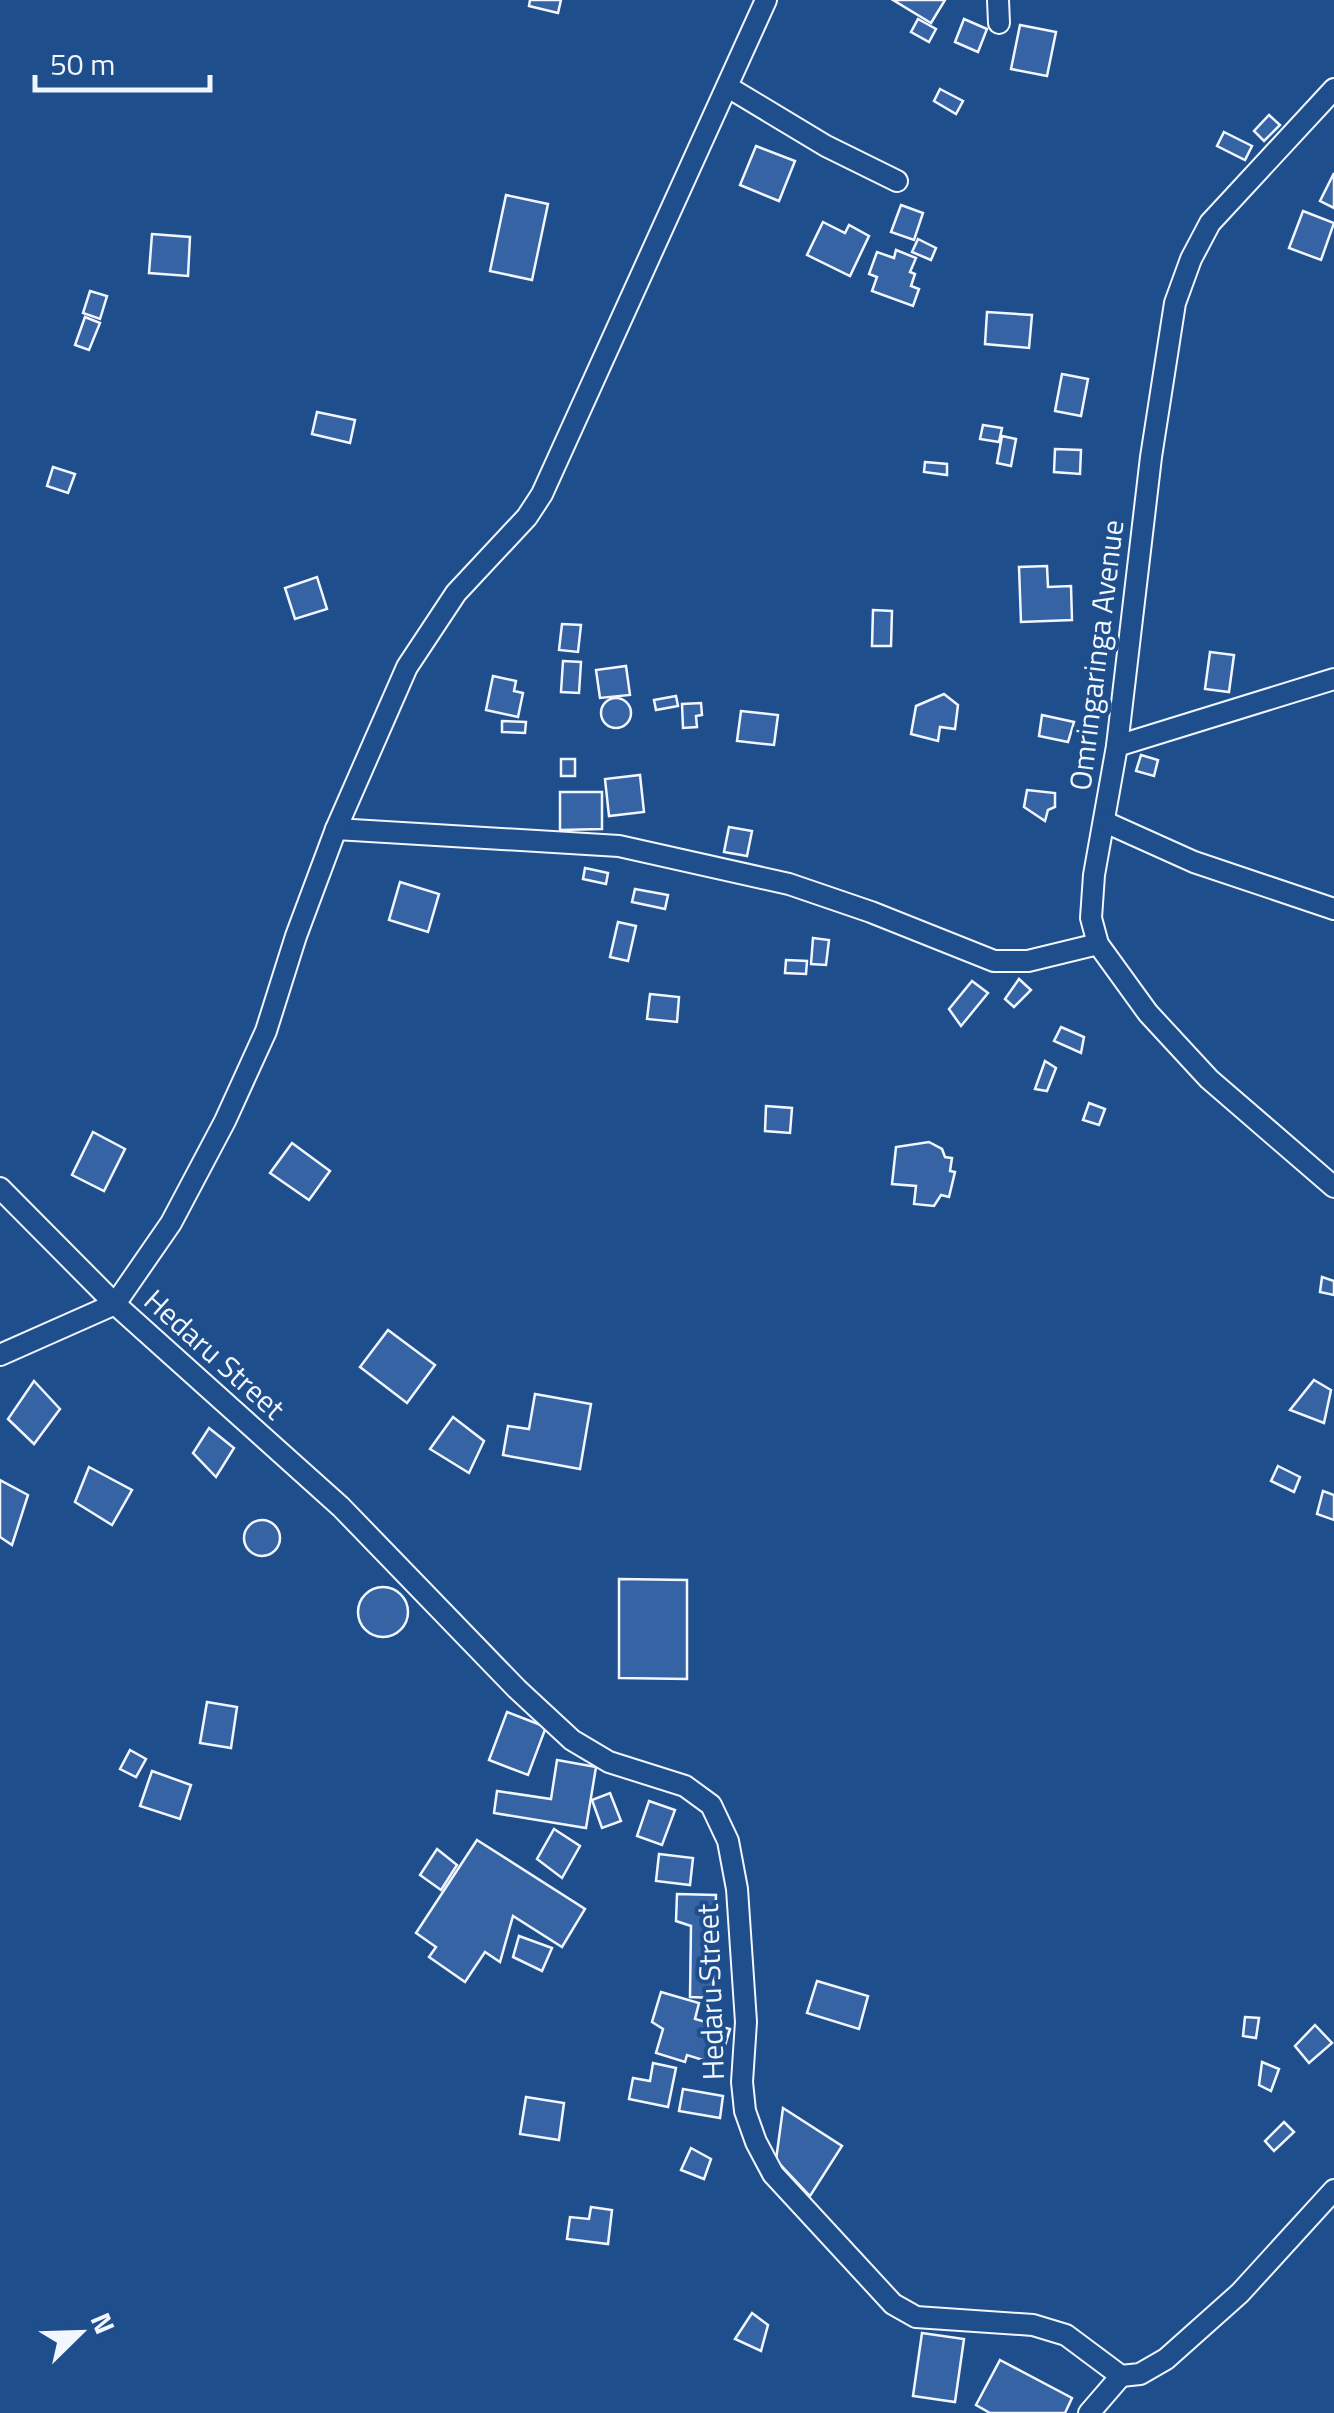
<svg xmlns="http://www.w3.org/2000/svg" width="1334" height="2413" font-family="'Titillium Web',sans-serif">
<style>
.building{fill:#3563a3;stroke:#f2f6ff;stroke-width:2.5}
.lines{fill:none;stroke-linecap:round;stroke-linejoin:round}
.minor-casing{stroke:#f2f6ff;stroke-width:24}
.minor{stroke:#1f4e8c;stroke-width:20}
.labels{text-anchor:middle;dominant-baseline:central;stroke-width:8;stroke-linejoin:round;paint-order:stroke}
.street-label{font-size:30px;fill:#f2f6ff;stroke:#1f4e8c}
</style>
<rect width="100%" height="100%" fill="#1f4e8c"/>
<!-- building -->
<g class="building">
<path d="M530 0H561L558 13 529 6Z"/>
<path d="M893 0H945L931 23Z"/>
<path d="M918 19 936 29 929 42 911 32Z"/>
<path d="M964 19 987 29 978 52 955 42Z"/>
<path d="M1020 25 1056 32 1047 76 1011 69Z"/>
<path d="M940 89 963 101 956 114 934 101Z"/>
<path d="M1269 115 1280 125 1264 141 1254 131Z"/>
<path d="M1224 132 1252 146 1245 160 1217 146Z"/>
<path d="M756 146 795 161 779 201 740 185Z"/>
<path d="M1334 173V208L1320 201Z"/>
<path d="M506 195 548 204 532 280 490 271Z"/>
<path d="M901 205 923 213 914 240 891 232Z"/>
<path d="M1303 211 1334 223 1321 260 1289 248Z"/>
<path d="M823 222 845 233 849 225 869 236 850 276 807 255Z"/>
<path d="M152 234 190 237 188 276 149 273Z"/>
<path d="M918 239 936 248 931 260 912 252Z"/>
<path d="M896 250 916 258 910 272 915 274 911 286 919 289 913 306 872 291 877 277 869 274 877 252 894 258Z"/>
<path d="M90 291 107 296 100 319 83 313Z"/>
<path d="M987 312 1032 315 1029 348 985 344Z"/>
<path d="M85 317 100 323 89 350 75 345Z"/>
<path d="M1062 374 1088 379 1081 416 1055 411Z"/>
<path d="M317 412 355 420 350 443 312 434Z"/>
<path d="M983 425 1002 428 999 442 980 439Z"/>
<path d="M1002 436 1016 439 1011 466 997 463Z"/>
<path d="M1055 449 1081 450 1080 474 1054 472Z"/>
<path d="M925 462 947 464V475L924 472Z"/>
<path d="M53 467 75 474 68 493 47 486Z"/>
<path d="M1047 566 1048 587 1071 586 1072 620 1021 622 1019 567Z"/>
<path d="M317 577 327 609 295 619 285 588Z"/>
<path d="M873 610 892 611 891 646H872Z"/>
<path d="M562 624 581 625 578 652 559 650Z"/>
<path d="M1210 652 1234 655 1229 692 1205 689Z"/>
<path d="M563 661 581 662 579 693 561 692Z"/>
<path d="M626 666 630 695 600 698 596 670Z"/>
<path d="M493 676 516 681 514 691 523 693 518 717 486 710Z"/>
<path d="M944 694 958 705 955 729 940 727 938 741 911 734 916 706Z"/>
<path d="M676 696 678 706 656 710 654 700Z"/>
<circle cx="616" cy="713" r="15"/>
<path d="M701 703 702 715 696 716 697 727 683 728 682 704Z"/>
<path d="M741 711 778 715 774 745 737 741Z"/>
<path d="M1042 715 1074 722 1068 742 1039 736Z"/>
<path d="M502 721 526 722 525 733 502 732Z"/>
<path d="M1141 755 1158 760 1154 776 1136 771Z"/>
<rect x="561" y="759" width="14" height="17"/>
<path d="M640 775 644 812 609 816 605 779Z"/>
<path d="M1027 790 1055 793V807L1048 810 1045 821 1024 807Z"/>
<path d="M560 792H602V829L560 830Z"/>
<path d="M729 827 752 831 747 856 724 852Z"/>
<path d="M585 868 608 873 606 884 583 879Z"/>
<path d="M400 882 439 894 428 932 389 920Z"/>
<path d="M635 889 668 895 665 909 632 902Z"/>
<path d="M618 922 636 926 628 961 610 957Z"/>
<path d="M813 938 829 940 826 965 811 964Z"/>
<path d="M786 960 807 961 806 974 785 973Z"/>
<path d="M1019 979 1031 990 1014 1007 1005 999Z"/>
<path d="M972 981 988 993 961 1026 949 1009Z"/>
<path d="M650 994 679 997 677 1022 647 1019Z"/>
<path d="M1061 1027 1084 1037 1081 1053 1054 1041Z"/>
<path d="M1045 1061 1056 1068 1047 1091 1035 1089Z"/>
<path d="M1089 1103 1105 1109 1099 1125 1083 1120Z"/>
<path d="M766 1106 792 1108 790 1133 765 1131Z"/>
<path d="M93 1132 125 1149 104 1191 72 1175Z"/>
<path d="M929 1142 942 1149 945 1157 952 1158 950 1171 955 1172 949 1197 941 1195 934 1206 914 1204 916 1186 892 1184 896 1147Z"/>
<path d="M292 1143 330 1171 309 1200 270 1173Z"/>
<path d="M1322 1277 1334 1281V1295L1320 1292Z"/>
<path d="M388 1330 435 1365 407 1403 360 1367Z"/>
<path d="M1314 1380 1331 1390 1324 1423 1290 1410Z"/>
<path d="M34 1381 60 1409 34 1444 8 1419Z"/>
<path d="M535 1394 591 1404 580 1469 503 1455 508 1426 529 1429Z"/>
<path d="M453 1417 484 1441 469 1473 430 1449Z"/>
<path d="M209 1428 234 1448 216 1477 193 1453Z"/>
<path d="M1278 1466 1300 1477 1294 1492 1271 1481Z"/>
<path d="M89 1467 132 1490 112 1525 75 1502Z"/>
<path d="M0 1480 28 1495 12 1545 0 1537Z"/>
<path d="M1323 1491 1334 1495V1520L1317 1514Z"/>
<circle cx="262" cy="1538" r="18"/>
<path d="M619 1579 687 1580V1679L619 1678Z"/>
<circle cx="383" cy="1612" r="25"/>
<path d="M207 1702 237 1707 231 1748 200 1743Z"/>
<path d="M507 1712 546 1727 528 1775 489 1760Z"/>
<path d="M130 1750 146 1759 136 1777 120 1769Z"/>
<path d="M557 1760 596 1767 586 1828 494 1813 497 1791 551 1799Z"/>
<path d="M152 1771 191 1785 180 1819 140 1806Z"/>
<path d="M610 1793 621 1821 602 1828 592 1800Z"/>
<path d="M649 1801 675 1810 662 1845 637 1836Z"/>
<path d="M554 1829 580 1846 562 1878 537 1859Z"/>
<path d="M477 1840 585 1909 562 1947 513 1916 500 1962 485 1952 465 1982 429 1957 436 1947 416 1933Z"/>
<path d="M437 1849 457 1865 441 1890 420 1875Z"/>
<path d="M659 1854 693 1858 690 1885 656 1881Z"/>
<path d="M677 1894 716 1895 713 1998 690 1997 691 1926 676 1921Z"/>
<path d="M519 1936 552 1948 542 1971 513 1957Z"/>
<path d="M817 1981 868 1996 859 2029 807 2013Z"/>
<path d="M661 1992 699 2003 695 2019 730 2029 719 2065 687 2055 685 2062 656 2053 663 2029 652 2022Z"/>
<path d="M1245 2017 1259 2018 1256 2038 1243 2036Z"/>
<path d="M1315 2025 1332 2043 1309 2063 1295 2046Z"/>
<path d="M1262 2062 1279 2069 1271 2091 1259 2085Z"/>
<path d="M653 2063 676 2068 668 2107 629 2099 633 2078 650 2081Z"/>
<path d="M683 2089 723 2096 720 2118 679 2111Z"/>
<path d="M526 2097 564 2103 559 2140 520 2134Z"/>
<path d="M783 2108 842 2146 810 2196 776 2160Z"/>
<path d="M1284 2122 1294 2132 1274 2151 1265 2141Z"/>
<path d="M691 2148 711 2159 704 2179 681 2170Z"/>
<path d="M591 2207 612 2210 608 2244 567 2239 570 2217 589 2219Z"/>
<path d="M752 2313 768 2325 761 2351 735 2339Z"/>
<path d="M922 2333 964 2339 955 2402 913 2396Z"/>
<path d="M1000 2360 1072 2398 1065 2413H990L976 2405Z"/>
</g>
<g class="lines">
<defs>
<g id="minor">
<path d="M998 0 999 23"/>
<path d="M728 87 826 146 897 181"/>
<path d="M1334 89 1210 223 1191 259 1175 303 1151 457 1117 746 1094 875 1091 918 1098 944 1148 1013 1209 1079 1334 1187"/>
<path d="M1117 746 1334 679"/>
<path d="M1105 822 1194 862 1334 909"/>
<path d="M336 829 619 846 789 884 871 912 994 961H1028L1098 944"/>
<path d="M0 1188 115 1304 341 1507 517 1689 572 1740 609 1762 685 1786 711 1805 728 1841 737 1889 746 2022 742 2082 745 2111 756 2142 773 2174 893 2304 916 2317 1033 2325 1066 2335 1121 2376 1140 2374 1166 2359 1240 2293 1334 2190"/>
<path d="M0 1355 115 1304 171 1223 225 1121 266 1031 296 936 336 829 407 667 456 593 527 517 542 494 766 0"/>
<path d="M1089 2413 1121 2376"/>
</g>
</defs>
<!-- minor casing -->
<use href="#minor" class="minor-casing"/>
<!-- minor -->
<use href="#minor" class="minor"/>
</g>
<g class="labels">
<!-- street labels -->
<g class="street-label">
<text transform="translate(1096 655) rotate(-83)">Omringaringa Avenue</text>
<text transform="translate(215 1354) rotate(42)">Hedaru Street</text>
<text transform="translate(710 1992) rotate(-92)">Hedaru Street</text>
</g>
</g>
<!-- north arrow -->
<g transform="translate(80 2333) rotate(67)" stroke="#1f4e8c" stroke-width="8" paint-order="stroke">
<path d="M0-8L18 38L0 25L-18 38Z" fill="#f2f6ff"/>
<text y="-15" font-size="28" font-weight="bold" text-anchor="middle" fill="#f2f6ff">N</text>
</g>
<!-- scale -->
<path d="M35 75v15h175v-15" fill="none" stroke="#f2f6ff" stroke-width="5"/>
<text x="50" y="75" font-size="30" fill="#f2f6ff" stroke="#1f4e8c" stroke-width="8" paint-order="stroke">50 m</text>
</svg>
